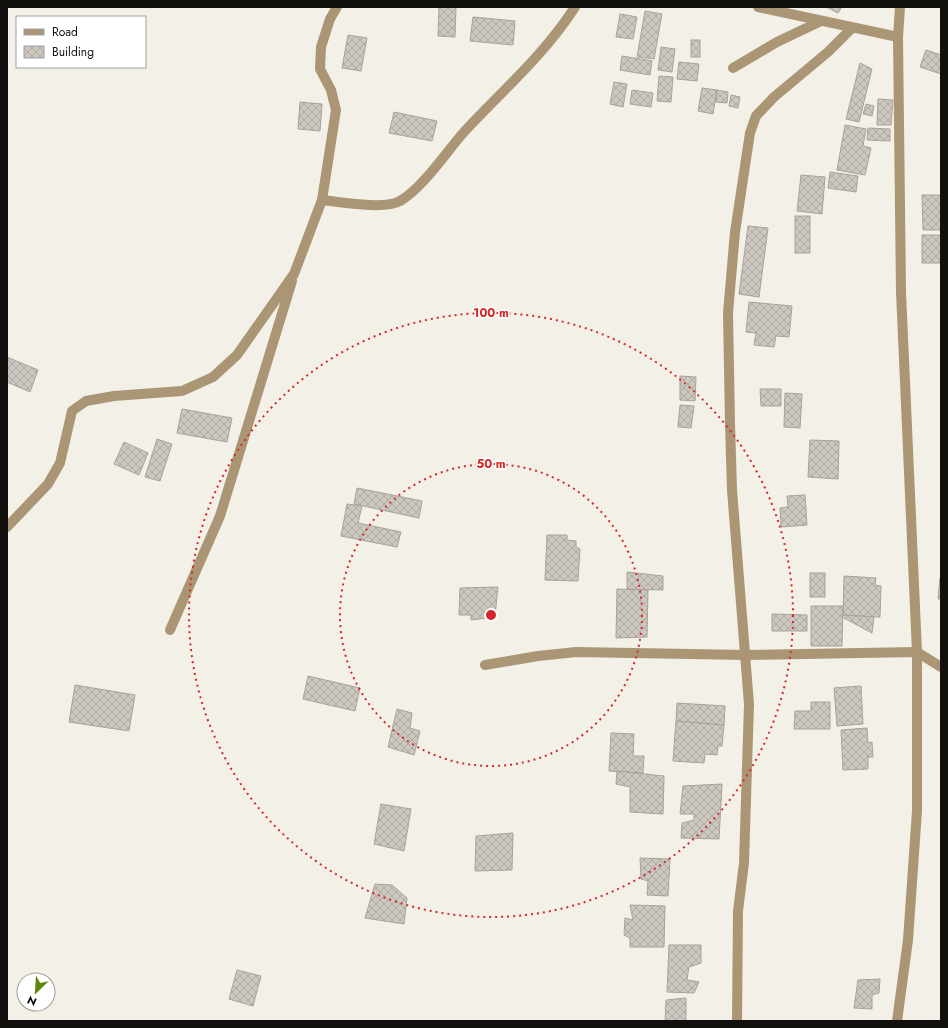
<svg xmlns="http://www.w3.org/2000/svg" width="948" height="1028" font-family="Jost,sans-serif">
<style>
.building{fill:url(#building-cross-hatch);stroke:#a7a29b}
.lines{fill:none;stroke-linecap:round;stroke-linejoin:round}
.minor{stroke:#aa9675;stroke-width:10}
.ring{fill:none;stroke:#d62828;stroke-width:2;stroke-dasharray:2 4}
.centre{fill:#d62828;stroke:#fff;stroke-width:2}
.ring-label{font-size:12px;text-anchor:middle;font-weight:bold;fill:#d62828;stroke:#fff;stroke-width:3;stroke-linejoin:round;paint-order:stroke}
</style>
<defs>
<pattern id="building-cross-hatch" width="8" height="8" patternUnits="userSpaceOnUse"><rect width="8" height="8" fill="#ccc7bf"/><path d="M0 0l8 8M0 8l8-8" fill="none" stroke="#aeaaa3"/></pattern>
</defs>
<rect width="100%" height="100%" fill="#f3f0e8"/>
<!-- building -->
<g class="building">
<path d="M439 7H456L455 37 438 36Z"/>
<path d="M826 7H842L838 13Z"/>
<path d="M645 11 662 14 654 59 637 57Z"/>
<path d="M620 14 637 17 633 39 616 37Z"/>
<path d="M473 17 515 21 513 45 470 41Z"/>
<path d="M348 35 367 38 361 71 342 68Z"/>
<rect x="691" y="40" width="9" height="17"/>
<path d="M661 47 675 49 672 72 658 70Z"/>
<path d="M926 50 941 55V74L920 67Z"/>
<path d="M622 56 652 61 650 75 620 70Z"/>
<path d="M679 62 699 64 697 81 677 79Z"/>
<path d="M860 63 872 69 859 122 846 119Z"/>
<path d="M659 76 673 77 671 102 657 101Z"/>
<path d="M614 82 627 84 623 107 610 104Z"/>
<path d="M702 88 717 90 713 114 698 111Z"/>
<path d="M632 90 653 93 651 107 630 104Z"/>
<path d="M717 90 728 92 727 103 716 102Z"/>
<path d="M731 95 740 97 738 108 729 106Z"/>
<path d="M878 99 893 100 891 125H877Z"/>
<path d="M300 102 322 104 320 131 298 129Z"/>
<path d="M866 104 874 106 872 116 863 114Z"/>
<path d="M394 112 437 121 432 141 389 133Z"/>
<path d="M845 125 866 129 863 146 871 148 865 175 837 170Z"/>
<path d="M868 128 890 129V141L867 140Z"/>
<path d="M830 172 858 176 856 192 828 188Z"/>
<path d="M801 175 825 177 822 214 797 211Z"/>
<path d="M922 195H941V230H923Z"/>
<rect x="795" y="216" width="15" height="37"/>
<path d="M748 226 768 228 759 297 739 294Z"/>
<rect x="922" y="235" width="19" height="28"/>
<path d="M749 302 792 306 789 337 776 336 774 347 754 345 756 333 746 332Z"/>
<path d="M7 357 38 370 30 392 7 382Z"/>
<path d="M680 376 696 377 695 401 680 400Z"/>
<path d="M760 389H781V406H761Z"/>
<path d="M785 393 802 394 800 428 784 427Z"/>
<path d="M680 405 694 406 691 428 678 427Z"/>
<path d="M182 409 232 418 227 442 177 433Z"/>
<path d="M157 439 172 444 160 481 145 477Z"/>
<path d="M810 440 839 441 838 479 808 477Z"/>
<path d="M124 442 148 453 139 475 114 464Z"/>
<path d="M357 488 422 501 419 518 354 504Z"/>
<path d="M805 495 807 525 781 527 780 508 788 507 787 496Z"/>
<path d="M347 504 362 506 358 523 401 532 397 547 341 536Z"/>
<path d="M547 535H567V540L576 541V547L580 549 578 581 545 580Z"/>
<path d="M627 572 663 576V590L627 589Z"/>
<rect x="810" y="573" width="15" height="24"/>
<path d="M844 576 876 578 875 585 881 586 880 617 843 615Z"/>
<path d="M940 578H941V599H938Z"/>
<path d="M498 587 495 616 487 614V618L471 620V615H459L460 588Z"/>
<path d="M617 589 648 590 647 637 616 638Z"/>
<path d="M811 606H843L842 646H811Z"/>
<path d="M772 614 807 615V631H772Z"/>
<path d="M843 615 874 617 872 633 842 617Z"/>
<path d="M308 676 360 688 355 711 303 699Z"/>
<path d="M75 685 135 695 129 731 69 722Z"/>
<path d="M861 686 863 724 837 726 834 688Z"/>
<path d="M811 702H830V729H794L795 711H811Z"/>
<path d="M677 703 725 706 724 725 676 721Z"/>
<path d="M397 709 412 713 410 728 420 731 414 755 388 747Z"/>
<path d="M676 721 724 725 722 746H718L717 755 705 754 704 763 673 761Z"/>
<path d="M867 728 868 743 872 742 873 757H868V769L843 770 841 730Z"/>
<path d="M611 733 634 734 633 756H644L643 773 609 771Z"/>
<path d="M617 771 664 776 663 814 630 812V787L616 784Z"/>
<path d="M722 784 719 839 681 838 682 823 694 820V814H680L683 786Z"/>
<path d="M381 804 411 809 404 851 374 844Z"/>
<path d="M513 833 512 870 475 871 476 836Z"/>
<path d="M640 858 670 859 668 896 647 895 648 881 641 879Z"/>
<path d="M375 884 392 885 407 898 404 924 365 918Z"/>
<path d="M630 905 665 906 664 947H630V938L624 935 625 918 633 920Z"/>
<path d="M669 945H701V963L689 967 687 980 699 982 694 993 667 992Z"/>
<path d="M237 970 261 976 253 1006 229 999Z"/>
<path d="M880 979 879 993 872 995V1009L854 1008 858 980Z"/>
<path d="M686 998V1021H665L666 1000Z"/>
</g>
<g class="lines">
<!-- minor -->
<g class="minor">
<path d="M758 7 898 37"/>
<path d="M733 68 777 42 821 21"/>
<path d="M322 200C340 202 385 210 400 201 422 189 447 151 464 132 502 91 545 54 575 7"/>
<path d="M7 527 48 484 60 463 72 411 86 401 114 396 182 391 213 377 237 355 294 274 322 200 336 110 331 90 320 69 321 47 330 19 337 7"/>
<path d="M170 630 220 516 292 281"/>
<path d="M485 665 538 656 576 652 746 655 917 652 941 667"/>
<path d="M737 1021 738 911 744 863 749 704 732 490 730 424 728 313 735 232 750 133 756 116 774 97 828 52 852 28"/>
<path d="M897 1021 908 940 917 811V652L901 292 898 37 900 7"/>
</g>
</g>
<!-- distance rings -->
<g class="ring">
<circle cx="491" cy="615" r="151"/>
<circle cx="491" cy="615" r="302"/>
</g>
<circle cx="491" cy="615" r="6" class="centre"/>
<g class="ring-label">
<text x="491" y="317">100 m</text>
<text x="491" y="468">50 m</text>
</g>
<!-- border -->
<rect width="948" height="1028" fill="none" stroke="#11100d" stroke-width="16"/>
<!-- legend -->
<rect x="16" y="16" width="130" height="52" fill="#ffffff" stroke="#a09f9e"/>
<rect x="24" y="29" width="20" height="6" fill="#aa9675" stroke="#a09f9e"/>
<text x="52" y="36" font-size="12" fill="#11100d">Road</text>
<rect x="24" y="46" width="20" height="12" fill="url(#building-cross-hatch)" stroke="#a09f9e"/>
<text x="52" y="56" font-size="12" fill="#11100d">Building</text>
<!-- north arrow -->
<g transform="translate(36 992) rotate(205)"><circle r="19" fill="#ffffff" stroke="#a09f9e"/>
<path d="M0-3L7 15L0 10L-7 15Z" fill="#5f860c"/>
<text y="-6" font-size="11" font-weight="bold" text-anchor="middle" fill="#11100d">N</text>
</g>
</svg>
